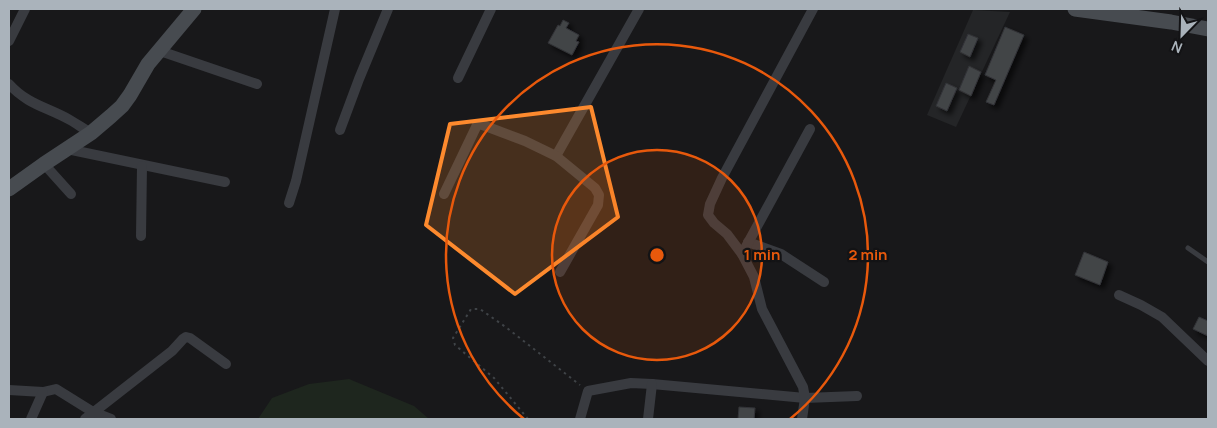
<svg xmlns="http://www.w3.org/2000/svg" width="1217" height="428" font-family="Manrope,sans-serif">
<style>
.built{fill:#242527}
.green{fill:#1e261e}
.building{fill:#424447;stroke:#323337;filter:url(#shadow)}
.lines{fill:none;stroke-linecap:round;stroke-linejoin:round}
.path{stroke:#3f4347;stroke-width:2;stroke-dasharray:2.5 4;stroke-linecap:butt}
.lane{stroke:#393b40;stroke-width:5}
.street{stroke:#393b40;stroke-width:10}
.secondary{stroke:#474b50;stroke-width:15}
.marked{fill:#fd8a2e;fill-opacity:0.2;stroke:#fd8a2e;stroke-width:4;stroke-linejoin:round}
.ring{fill:none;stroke:#e8590c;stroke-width:2.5}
.centre{fill:#e8590c;stroke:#131315;stroke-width:2.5}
.ring-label{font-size:15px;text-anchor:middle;font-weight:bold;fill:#e8590c;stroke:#131315;stroke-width:4.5;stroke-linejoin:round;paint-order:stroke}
</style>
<defs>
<filter id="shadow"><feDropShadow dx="4" dy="4" stdDeviation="2.5" flood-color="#0009"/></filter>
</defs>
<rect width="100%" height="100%" fill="#18181a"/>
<!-- built -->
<path class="built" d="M973 10 1010 12 956 127 927 115Z"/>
<!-- green -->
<path class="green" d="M349 379 414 406 429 419H258L272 398 309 384Z"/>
<!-- building -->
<g class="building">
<path d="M563 20 569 23 566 28 579 35 576 41 579 42 572 55 548 43 558 25 560 26Z"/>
<path d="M1005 27 1024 35 994 105 986 102 996 80 985 75Z"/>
<path d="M968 34 978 38 970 57 960 52Z"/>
<path d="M969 66 981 72 971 96 959 90Z"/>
<path d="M946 83 957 88 947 111 936 106Z"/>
<path d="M1084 252 1108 262 1100 285 1075 275Z"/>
<path d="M1199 317 1208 321V336L1193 329Z"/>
<path d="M739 407 755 408 754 419H738Z"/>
</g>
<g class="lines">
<!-- path -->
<path class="path" d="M528 419 494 378 455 345 453 338 471 309H480L507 328 580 385"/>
<!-- lane -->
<path class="lane" d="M1188 248 1208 262"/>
<!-- street -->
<g class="street">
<path d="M9 41 25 9"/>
<path d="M160 51 257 84"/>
<path d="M458 78 491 9"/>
<path d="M9 84C28 105 47 107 70 120 77 124 84 129 91 133"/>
<path d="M340 130 359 79 388 9"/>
<path d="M67 149 225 182"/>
<path d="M556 156 639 9"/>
<path d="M44 164 71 194"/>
<path d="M444 194 477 125 480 124 525 141 556 156 595 188 599 195 598 205 560 272"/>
<path d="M289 203 296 181 335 9"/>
<path d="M141 236 142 166"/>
<path d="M748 242 781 254 824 282"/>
<path d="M742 254 810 129"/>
<path d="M1119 295 1141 305 1162 317 1208 361"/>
<path d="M9 390 43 392 56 389 93 412 111 419"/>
<path d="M31 419 43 392"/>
<path d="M85 419 172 351 183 339 186 337 190 338 226 364"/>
<path d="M580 419 588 391 631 383 652 384 805 398 857 396"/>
<path d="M648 419 652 384"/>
<path d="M802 419 805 398 803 387 762 309 754 277 742 254 727 234 714 223 708 215 710 204 722 178 813 9"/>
</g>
<!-- secondary -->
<g class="secondary">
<path d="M1075 9 1171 22 1208 29"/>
<path d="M9 189 44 164 91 133 111 116 122 106 130 95 148 64 194 9"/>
</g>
</g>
<!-- marked area -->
<path class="marked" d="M591 107 618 217 515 294 426 225 450 124Z"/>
<!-- distance rings -->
<circle cx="657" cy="255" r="105" fill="#e8590c" fill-opacity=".12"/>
<g class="ring">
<circle cx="657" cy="255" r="105"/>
<path d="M524 419A211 211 0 1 1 790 419"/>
</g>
<circle cx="657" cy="255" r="8" class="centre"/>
<g class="ring-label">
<text x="762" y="260">1 min</text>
<text x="868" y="260">2 min</text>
</g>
<!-- border -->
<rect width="1217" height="428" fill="none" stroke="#aab3bb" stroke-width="20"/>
<!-- north arrow -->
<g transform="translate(1182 35) rotate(203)" stroke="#131315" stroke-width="4" paint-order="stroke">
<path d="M0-4L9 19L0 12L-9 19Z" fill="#aab3bb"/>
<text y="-8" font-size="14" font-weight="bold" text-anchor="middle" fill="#aab3bb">N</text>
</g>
</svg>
